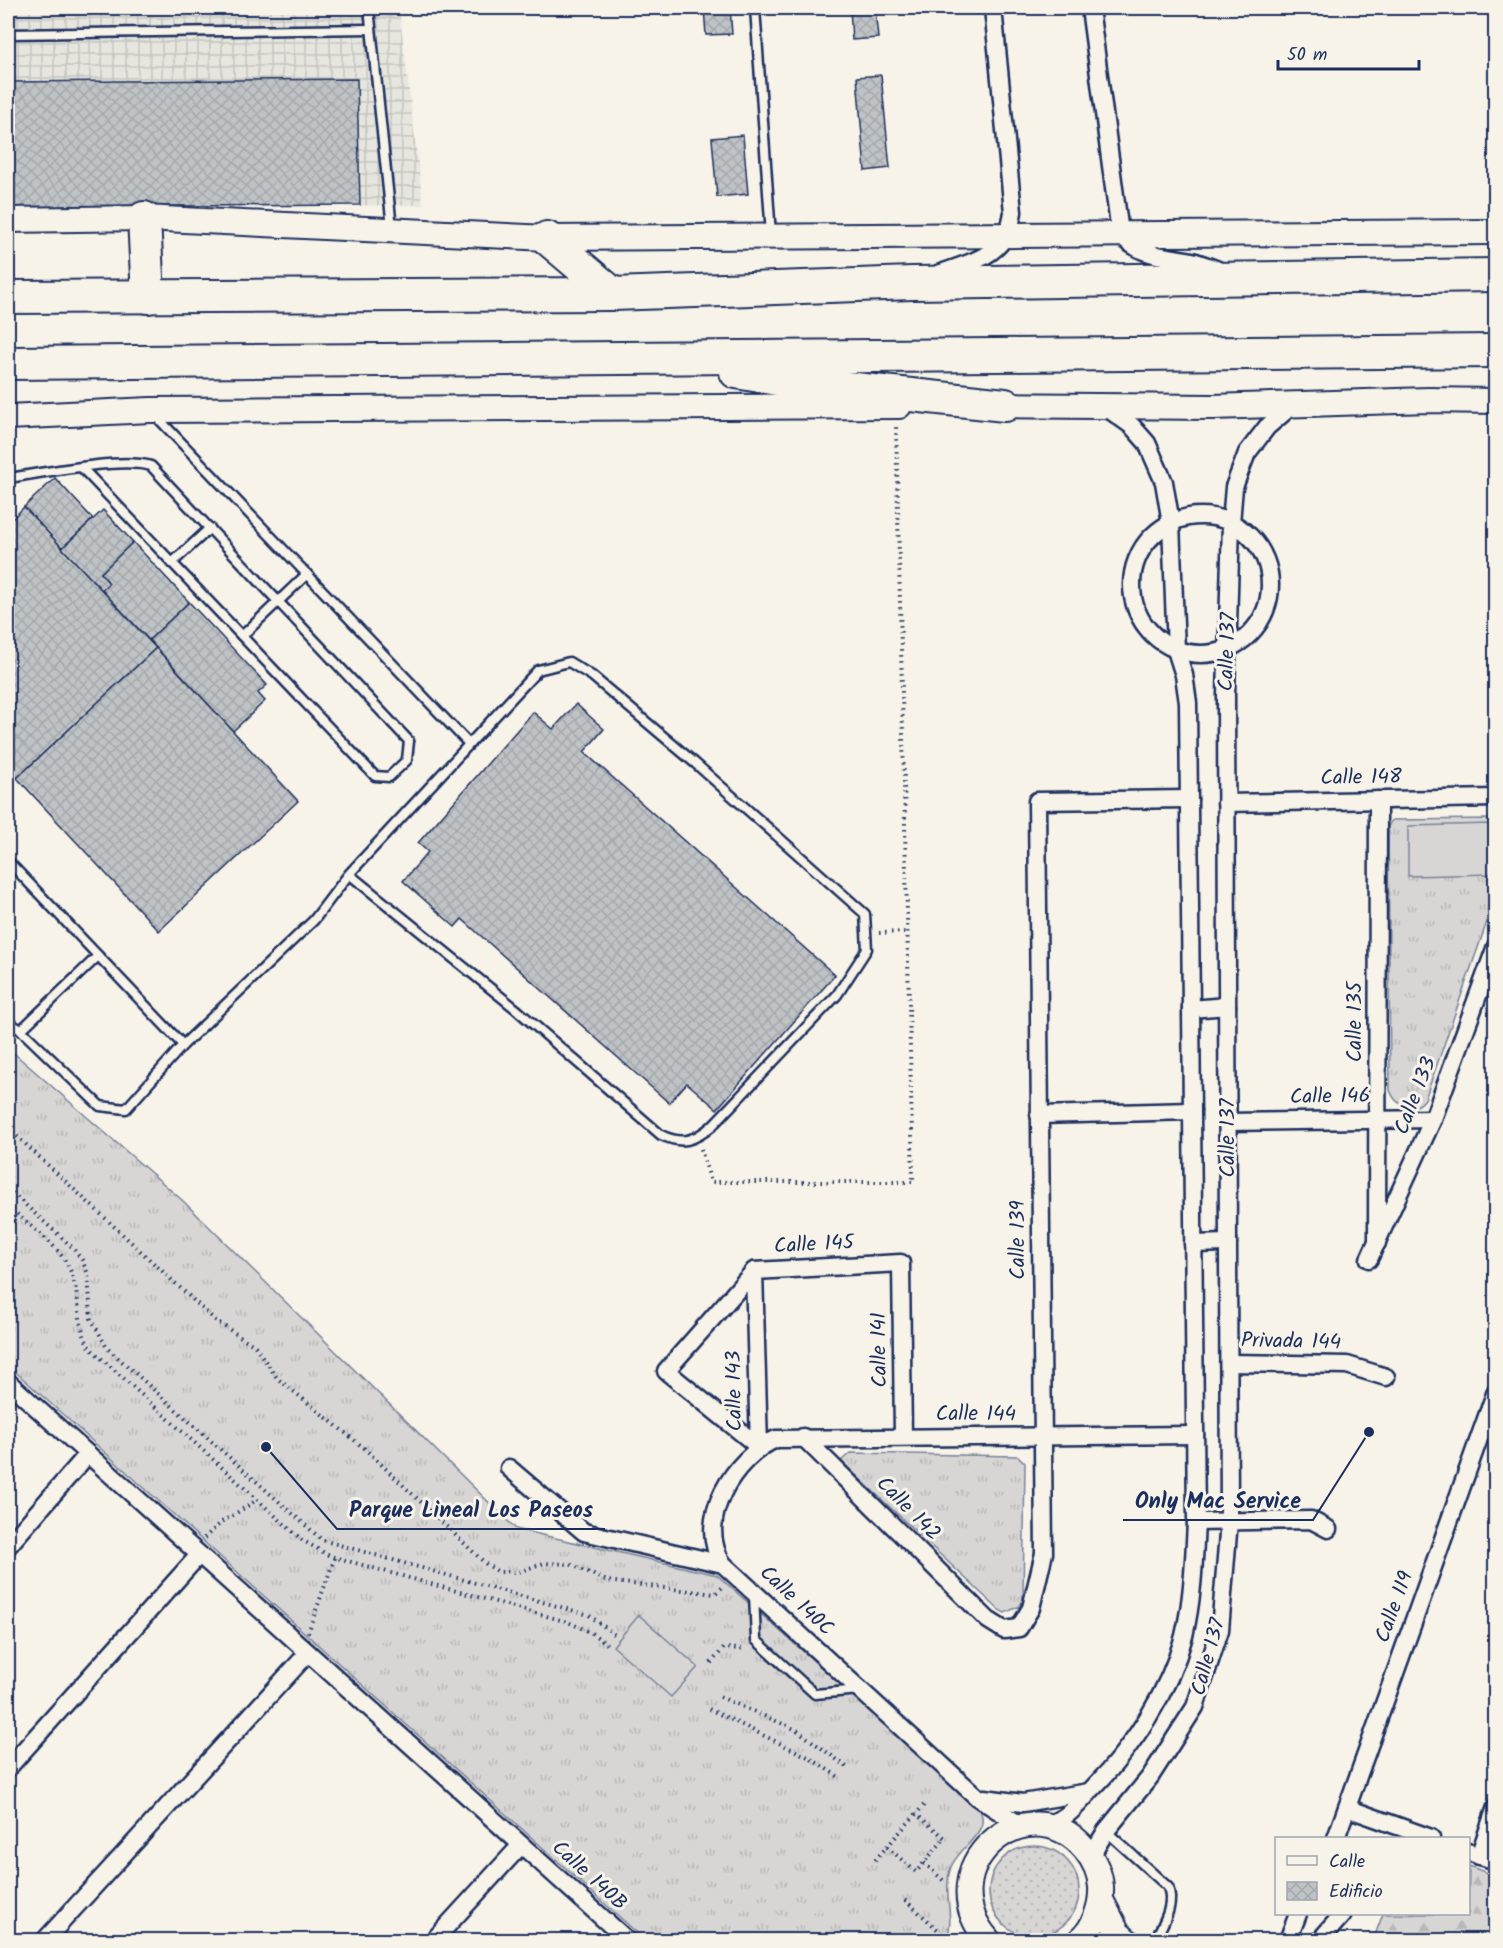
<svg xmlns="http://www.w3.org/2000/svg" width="1503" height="1948" font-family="Kalam,sans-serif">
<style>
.industrial{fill:url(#industrial-grid)}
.grass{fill:url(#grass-tufts);stroke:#798299;stroke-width:1.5}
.forest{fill:url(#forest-firs);stroke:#798299;stroke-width:1.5}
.garden{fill:url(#garden-dots);stroke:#798299;stroke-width:1.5}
.pitch{fill:#d7d6d4;stroke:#798299;stroke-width:1.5}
.building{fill:url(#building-cross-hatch);stroke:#1b2f5e;stroke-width:1.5}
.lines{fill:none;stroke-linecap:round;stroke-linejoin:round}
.lane-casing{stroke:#1b2f5e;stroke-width:13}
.street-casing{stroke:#1b2f5e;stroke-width:21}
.secondary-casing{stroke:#1b2f5e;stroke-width:28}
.highway-casing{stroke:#1b2f5e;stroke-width:36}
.path{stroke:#1b2f5e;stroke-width:4;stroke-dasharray:1.5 4.5;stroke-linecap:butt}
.lane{stroke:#f7f3e8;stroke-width:8}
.street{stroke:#f7f3e8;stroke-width:16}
.secondary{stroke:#f7f3e8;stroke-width:24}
.highway{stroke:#f7f3e8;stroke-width:32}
.labels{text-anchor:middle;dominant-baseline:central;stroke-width:6;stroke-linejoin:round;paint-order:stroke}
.street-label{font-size:21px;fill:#1b2f5e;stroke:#f7f3e8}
.leader{fill:none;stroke:#1b2f5e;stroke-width:2}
.callout-dot{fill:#1b2f5e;stroke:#f7f3e8;stroke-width:2}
.callout-label{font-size:22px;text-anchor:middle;font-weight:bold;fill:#1b2f5e;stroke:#f7f3e8;stroke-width:6;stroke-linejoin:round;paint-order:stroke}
</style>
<defs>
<pattern id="industrial-grid" width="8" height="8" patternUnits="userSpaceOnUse" patternTransform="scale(1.5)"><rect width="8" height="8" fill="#e6e5de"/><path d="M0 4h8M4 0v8" fill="none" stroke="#c5c5c1"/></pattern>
<pattern id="grass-tufts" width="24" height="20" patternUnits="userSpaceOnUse" patternTransform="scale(1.5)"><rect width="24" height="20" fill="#d7d6d4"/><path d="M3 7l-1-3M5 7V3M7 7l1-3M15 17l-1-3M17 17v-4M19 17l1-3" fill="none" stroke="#b8b8b8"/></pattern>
<pattern id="forest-firs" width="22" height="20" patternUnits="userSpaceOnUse" patternTransform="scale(1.5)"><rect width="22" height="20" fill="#d7d6d4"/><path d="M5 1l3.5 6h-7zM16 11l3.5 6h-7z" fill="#b8b8b8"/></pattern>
<pattern id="garden-dots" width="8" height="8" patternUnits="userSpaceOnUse" patternTransform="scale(1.5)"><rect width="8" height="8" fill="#d7d6d4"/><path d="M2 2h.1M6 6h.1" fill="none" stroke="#b8b8b8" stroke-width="1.8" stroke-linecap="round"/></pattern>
<pattern id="building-cross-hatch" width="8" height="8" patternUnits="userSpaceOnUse" patternTransform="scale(1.5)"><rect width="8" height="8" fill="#c0c3c5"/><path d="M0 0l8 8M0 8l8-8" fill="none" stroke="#a4a8ac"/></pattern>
</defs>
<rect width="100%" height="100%" fill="#f7f3e8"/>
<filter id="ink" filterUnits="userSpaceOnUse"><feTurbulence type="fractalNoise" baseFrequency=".0167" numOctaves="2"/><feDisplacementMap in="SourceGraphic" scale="12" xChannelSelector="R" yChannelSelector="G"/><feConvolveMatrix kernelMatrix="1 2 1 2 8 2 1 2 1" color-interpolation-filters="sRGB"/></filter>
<g filter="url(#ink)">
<!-- industrial -->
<path class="industrial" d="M8 8H399L423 205 8 209Z"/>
<!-- grass -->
<g class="grass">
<path d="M1495 819V899L1425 1099C1413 1115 1395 1105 1390 1090L1388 826 1392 820Z"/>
<path d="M8 1048 182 1200 516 1529 717 1575 976 1805C997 1830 960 1844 951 1867 942 1891 955 1916 947 1940H645L8 1365Z"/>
<path d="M850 1453 1018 1456 1025 1463 1023 1600 1020 1606 1005 1613 999 1610 841 1461Z"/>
</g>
<!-- forest -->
<path class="forest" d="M1469 1866 1495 1876V1940H1369L1375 1935 1383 1914H1468Z"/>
<!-- garden -->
<circle class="garden" cx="1034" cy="1891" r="45"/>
<!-- pitch -->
<g class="pitch">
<path d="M1493 824 1494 874 1408 876V826Z"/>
<path d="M639 1615 698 1667 671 1697 613 1646Z"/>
</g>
<!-- building -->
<g class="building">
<path d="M704 8H730L732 34 706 35Z"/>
<path d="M850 8H875L878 38 852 40Z"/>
<path d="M881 75 890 168 865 171 857 77Z"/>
<path d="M357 79 360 205 8 207V82Z"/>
<path d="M743 135 748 194 717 197 712 138Z"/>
<path d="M55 478 93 519 62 548 24 507Z"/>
<path d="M24 507 156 648 17 778 8 768V523Z"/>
<path d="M103 510 133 542 101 573 109 583 102 590 62 548Z"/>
<path d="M133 542 189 602 149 640 102 590 109 583 101 573Z"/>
<path d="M189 602 267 685 258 693 265 701 233 731 149 640Z"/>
<path d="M156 648 298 801 159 931 17 778Z"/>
<path d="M576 704 604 729 584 752 835 975 717 1109 687 1083 669 1103 462 919 455 927 403 881 428 852 418 843 533 712 553 729Z"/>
</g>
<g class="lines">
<defs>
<g id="lane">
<path d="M369 8 392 228"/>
<path d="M755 8 771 235"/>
<path d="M8 34 370 29"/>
<path d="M155 415 469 744"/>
<path d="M8 478C42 473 121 457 151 466L409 741 407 760 389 777 375 776 82 468"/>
<path d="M172 563 210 528"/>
<path d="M242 636 307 574"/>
<path d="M8 861 183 1045"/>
<path d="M8 1022 21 1030 98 956"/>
<path d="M21 1030 100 1106 126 1109 183 1045 314 920 349 874 538 670 569 662 592 676 696 764 865 914 867 949 837 995 712 1126C694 1141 682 1145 661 1135L516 1009 349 874"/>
<path d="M754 1594 756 1640 815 1694 860 1690"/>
<path d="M1106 1831 1168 1887C1175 1907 1163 1923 1155 1940"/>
</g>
<g id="street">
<path d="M1090 8 1120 233C1138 257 1164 255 1192 261 1201 263 1210 267 1218 270"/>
<path d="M938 274C974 261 1007 256 1013 212L993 8"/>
<circle cx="1201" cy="585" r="69"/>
<path d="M1226 803 1496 798"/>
<path d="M1191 1009 1227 1006"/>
<path d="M1039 1115 1192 1111"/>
<path d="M1228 1122 1433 1119"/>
<path d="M1377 1243 1378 800"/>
<path d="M1193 1244 1228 1243"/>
<path d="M1369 1259 1433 1119 1496 946"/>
<path d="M754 1271 759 1447"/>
<path d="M1229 1363 1347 1365 1386 1377"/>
<path d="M8 1382 627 1940"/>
<path d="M803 1437 988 1620 1004 1630 1019 1628 1031 1608 1044 1553 1037 801 1189 799"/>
<path d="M759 1447 666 1371 754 1271 901 1263 903 1437"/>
<path d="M509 1468 584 1532 723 1564 978 1798 1022 1826"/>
<path d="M1196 1522 1311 1520 1328 1529"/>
<path d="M8 1546 88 1454"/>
<path d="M723 1564C694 1521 734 1457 776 1439L1195 1435"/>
<path d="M8 1768 199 1555"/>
<path d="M984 1798 1023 1803 1089 1792"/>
<path d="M1347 1808 1431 1838"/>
<path d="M1043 1825C1067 1821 1077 1805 1093 1788 1133 1747 1169 1692 1184 1636 1193 1598 1194 1560 1196 1522L1188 703 1184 675 1176 650 1171 523 1164 482 1147 443 1132 426 1104 406"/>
<path d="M1336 1838 1496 1391"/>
<path d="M1468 1852 1496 1861"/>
<path d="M1091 1856 1106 1831 1150 1777 1195 1707 1220 1630 1229 1521 1226 695 1231 523 1234 487 1247 453 1267 427 1294 404"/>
<path d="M1479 1856 1496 1807"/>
<path d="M45 1940 308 1653"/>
<path d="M434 1940 521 1845"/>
<path d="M1288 1940 1298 1914"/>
<path d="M1320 1940 1343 1914"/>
</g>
<g id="secondary">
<path d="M8 220 144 218 547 238 1496 232"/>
<path d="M988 405 1213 407 1428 400 1496 401"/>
<path d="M8 417 150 410 899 406"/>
<path d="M1101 1900 1118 1933 1126 1940"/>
<path d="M988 1940C926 1869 1027 1781 1085 1849 1094 1860 1100 1873 1101 1887 1102 1905 1094 1929 1080 1940"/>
</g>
<g id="highway">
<path d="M144 218 148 297"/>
<path d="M547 238 613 294"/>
<path d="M8 297 613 294 912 283 1496 275"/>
<path d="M8 363 1496 351"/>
<path d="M736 372 808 384 1005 405"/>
</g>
</defs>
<!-- lane casing -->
<use href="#lane" class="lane-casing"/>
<!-- street casing -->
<use href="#street" class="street-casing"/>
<!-- secondary casing -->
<use href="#secondary" class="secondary-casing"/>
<!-- highway casing -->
<use href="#highway" class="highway-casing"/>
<!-- path -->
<g class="path">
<path d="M879 933 908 932"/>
<path d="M8 1128 216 1321 255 1346 277 1378 364 1448 487 1565 499 1572H518L544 1563 570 1564 607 1581 715 1594 724 1586"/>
<path d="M701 1149 711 1182H913L896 425"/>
<path d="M8 1189 72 1247 82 1260 88 1274 91 1318 107 1348 322 1540 589 1615 615 1635"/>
<path d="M8 1206C28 1225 61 1246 71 1272 81 1298 76 1325 90 1348L302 1540 330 1556 568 1622 590 1632 607 1644"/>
<path d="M204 1538 222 1522 257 1500"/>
<path d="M308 1633 335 1557"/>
<path d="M711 1663 724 1648 743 1649"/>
<path d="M720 1697 797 1730 847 1767"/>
<path d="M709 1709 808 1757 839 1777"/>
<path d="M887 1847 916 1872 945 1838 916 1814"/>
<path d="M875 1860 924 1805"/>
<path d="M924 1863 945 1882"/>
<path d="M905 1900 946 1937"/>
</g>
<!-- lane -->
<use href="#lane" class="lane"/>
<!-- street -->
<use href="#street" class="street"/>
<!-- secondary -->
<use href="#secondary" class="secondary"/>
<!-- highway -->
<use href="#highway" class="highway"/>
</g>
</g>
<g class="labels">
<!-- street labels -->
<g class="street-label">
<text transform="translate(1228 652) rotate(-88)">Calle 137</text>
<text transform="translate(1361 778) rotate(-1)">Calle 148</text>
<text transform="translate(1355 1022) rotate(-90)">Calle 135</text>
<text transform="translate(1416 1096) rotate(-69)">Calle 133</text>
<text transform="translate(1330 1097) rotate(-1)">Calle 146</text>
<text transform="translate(1228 1138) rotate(-90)">Calle 137</text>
<text transform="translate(1018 1240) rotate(-90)">Calle 139</text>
<text transform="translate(814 1245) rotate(-3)">Calle 145</text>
<text transform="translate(1291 1342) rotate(1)">Privada 144</text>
<text transform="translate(880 1350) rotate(-91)">Calle 141</text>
<text transform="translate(735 1391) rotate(-91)">Calle 143</text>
<text x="976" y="1414">Calle 144</text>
<text transform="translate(908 1509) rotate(45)">Calle 142</text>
<text transform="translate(796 1601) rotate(43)">Calle 140C</text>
<text transform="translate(1395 1607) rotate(-70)">Calle 119</text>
<text transform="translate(1209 1657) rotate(-75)">Calle 137</text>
<text transform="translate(589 1876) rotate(42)">Calle 140B</text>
</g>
</g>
<!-- callouts -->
<path class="leader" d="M1369 1432L1313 1520H1123M266 1447L337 1529H605"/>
<g class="callout-dot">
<circle cx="1369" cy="1432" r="6"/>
<circle cx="266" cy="1447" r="6"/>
</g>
<g class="callout-label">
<text x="1218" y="1508">Only Mac Service</text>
<text x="471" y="1517">Parque Lineal Los Paseos</text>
</g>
<!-- margin -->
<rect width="1503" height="1948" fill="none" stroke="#f7f3e8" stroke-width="30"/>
<rect x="15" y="15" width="1473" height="1918" fill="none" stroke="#1b2f5e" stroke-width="2" filter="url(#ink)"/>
<!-- legend -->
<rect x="1275" y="1837" width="195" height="78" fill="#f7f3e8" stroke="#9fa5b1" stroke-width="1.5"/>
<rect x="1287" y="1856" width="30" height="9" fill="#f7f3e8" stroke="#9fa5b1" stroke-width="1.5"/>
<text x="1329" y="1867" font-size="18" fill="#1b2f5e">Calle</text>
<rect x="1287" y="1882" width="30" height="18" fill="url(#building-cross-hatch)" stroke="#9fa5b1" stroke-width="1.5"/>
<text x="1329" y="1897" font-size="18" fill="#1b2f5e">Edificio</text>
<!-- scale -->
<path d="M1278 60v9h141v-9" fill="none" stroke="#1b2f5e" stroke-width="3"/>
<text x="1287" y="60" font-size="18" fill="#1b2f5e" stroke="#f7f3e8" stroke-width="4.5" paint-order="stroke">50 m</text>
</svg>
